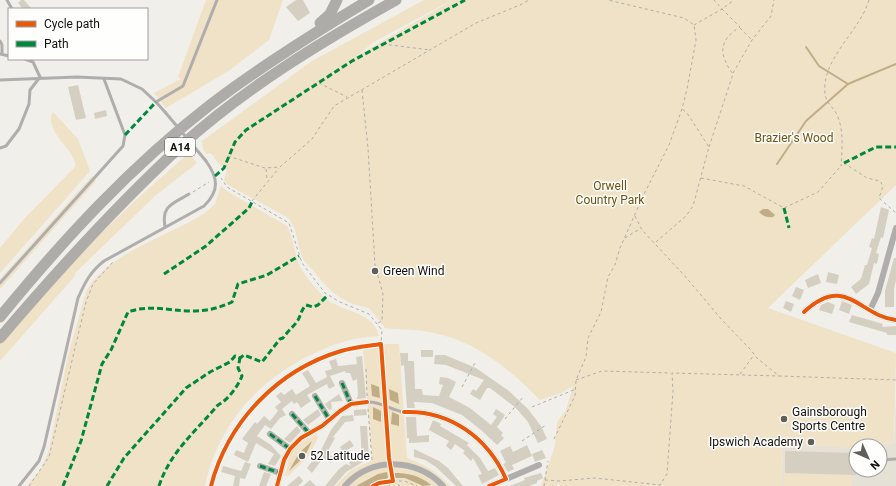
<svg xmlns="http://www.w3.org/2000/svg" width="896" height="486" font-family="Roboto,sans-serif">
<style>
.built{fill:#e6e1d6;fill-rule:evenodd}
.green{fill:#efe2c7}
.water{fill:#c0ad86}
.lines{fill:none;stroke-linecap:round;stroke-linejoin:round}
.stream{stroke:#c0ad86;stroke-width:2}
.building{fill:#d5cfc2}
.path{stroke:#aeada9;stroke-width:1;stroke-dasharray:3 3;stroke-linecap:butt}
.lane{stroke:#b0aead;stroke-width:3}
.street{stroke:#b0aead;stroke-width:6}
.highway{stroke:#aeaca9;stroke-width:11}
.lane-bridge{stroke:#b0aead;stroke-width:3}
.quiet{stroke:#00873e;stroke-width:3;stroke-dasharray:6 3;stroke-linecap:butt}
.cycleway-casing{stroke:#fefefc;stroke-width:6}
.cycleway{stroke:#e8590c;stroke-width:4}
.poi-dot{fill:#605e5a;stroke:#fefefc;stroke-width:1.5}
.labels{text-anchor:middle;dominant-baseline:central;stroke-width:3;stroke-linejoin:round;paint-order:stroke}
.shield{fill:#fefefc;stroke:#595755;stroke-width:1}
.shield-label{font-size:11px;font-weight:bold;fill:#12100d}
.park-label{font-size:12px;fill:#6d520f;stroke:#fefefc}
.poi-label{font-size:12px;fill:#12100d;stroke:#fefefc;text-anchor:start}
</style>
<rect width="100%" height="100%" fill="#f1efea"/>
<!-- built -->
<path class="built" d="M896 397V486H782L783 441 894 444ZM856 446H880V470H856Z"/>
<!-- green -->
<g class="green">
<path d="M206 0H283L269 40 230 70 166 108 154 93 181 79 178 77Z"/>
<path d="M424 0H452L374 42 355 57 453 0H896V185L768 308 896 353 894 444 876 443V446H856V448L787 445V441H783L782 486H559V482L557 486H541L555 446 557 422 566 410 573 386 561 393 540 400C510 369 477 342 434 333 418 329 401 330 385 328L369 308C341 303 329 291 312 269 308 265 302 259 301 254 296 240 298 228 287 217L228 185 224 181 227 170 218 163 211 153 206 154 203 149 202 141 312 61Z"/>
<path d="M53 112 78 139 90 171 0 273V248L25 218 75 167C79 153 42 131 53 112Z"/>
<path d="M189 153 197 163 155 196 76 272 74 277 0 361V342L38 294 139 197Z"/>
<path d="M92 176 96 181 0 289V279Z"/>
<path d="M221 186 227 191 287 226C293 237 294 250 298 262 302 273 315 288 324 297 341 313 373 310 379 336 368 337 356 338 346 341 276 362 220 413 205 486H27L41 469 49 450 68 355 86 292C105 254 169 236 205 213L215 204Z"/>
<path d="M381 344H399L407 458C424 464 438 472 450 486H335L350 471 372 460 363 347Z"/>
<path d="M317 434 318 438 308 457 288 476H284C287 470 288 464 289 458 292 447 307 438 317 434Z"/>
<path d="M784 472 852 474V486H784Z"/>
</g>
<!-- water -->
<g class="water">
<path d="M763 209H768L775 215 773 217C767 218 763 216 759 212Z"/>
<path d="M371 384 379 387 380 398 372 396Z"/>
<path d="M389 389 398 393 399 404 390 400Z"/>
<path d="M373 407 381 411V422L373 419Z"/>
<path d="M392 412 399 415V426L391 424Z"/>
<path d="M312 441 305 456 289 471 299 453Z"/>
<path d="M387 472 388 478 369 486H356L378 474Z"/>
<path d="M394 473C408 473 419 475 431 485L423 486 405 478H394Z"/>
</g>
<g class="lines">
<!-- stream -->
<g class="stream">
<path d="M806 47 819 66 848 84"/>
<path d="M777 164 806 121 848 84 896 64"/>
</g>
</g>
<!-- building -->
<g class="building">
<path d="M21 0H24L32 9H23L18 3Z"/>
<path d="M296 0H303L310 13 298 21 286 7Z"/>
<path d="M78 85 86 118 76 120 68 87Z"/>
<path d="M106 110 107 116 95 119 94 113Z"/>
<path d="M881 207 889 210 883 238 881 237 876 253 879 254 877 264 874 263 869 284 856 294 851 287 861 279 865 265H867L872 248 869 247 872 238 874 239Z"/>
<path d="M894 258H896V280L894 289V307H885V291Z"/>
<path d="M828 272 839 275 837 284 826 282Z"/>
<path d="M818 274 821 283 808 288 805 280Z"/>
<path d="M796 287 804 290 800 300 792 296Z"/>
<path d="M786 301 794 304 791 312 783 308Z"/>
<path d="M842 301 852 305 849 314 839 310Z"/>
<path d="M828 302 835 305 832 314 819 310 821 305Z"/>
<path d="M852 315 883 324 882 327 896 326V335H887V333L849 322Z"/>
<rect x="421" y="350" width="12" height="7"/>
<path d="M400 353H408V361H414L415 389H422L423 395 439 396 443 385 439 384 440 377 448 378 456 382 449 397 470 408 491 425 497 417 493 414 496 409 505 415 497 427 503 433 501 435 504 438 497 445 481 430 462 415 432 403 414 402 415 408H407L404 365 401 366Z"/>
<path d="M435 355H445L476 368 509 391 528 409 541 426 547 439 538 443 528 422 516 408 490 388H487L480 400 470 394 473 389 476 391 484 380 446 365 434 364Z"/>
<path d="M362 356 366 398 356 399 358 396 357 379 353 381 350 373H346L345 371 330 376 335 386 329 389 327 384 307 395 311 401 301 408 297 402 294 404 292 401 282 409 286 415 280 418 271 429 265 425 257 436 271 445 281 456 275 466 268 464 274 454 256 443 248 462 234 455 236 450 244 453 248 443 242 439 255 422 257 424 264 416 270 421 278 411 275 407 281 402 276 396 281 392 284 395 292 389 296 395 310 386 302 373 308 370 316 383 327 377 325 371 332 369 329 361 336 359 338 366 357 364 356 357Z"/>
<path d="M339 394 343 401 331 402 332 409 329 410 325 404Z"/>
<path d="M318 409 321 415 308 425 303 420Z"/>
<path d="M366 409 367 415 354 416V410Z"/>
<path d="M353 415 354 421 345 422 333 437 335 438 325 456 328 454 334 457 331 463 323 458 312 473 307 468 321 450 331 430 342 416Z"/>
<path d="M406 417H416L417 436 429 435V442L409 443V438H407Z"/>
<path d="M433 420 441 424 440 426 469 443 467 445 480 458 488 471 495 468 499 475 482 484 478 475 482 474 473 458 471 461 463 453 465 451 455 444 451 450 446 446 449 441 429 430Z"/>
<path d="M297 426 301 431 290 443 284 439Z"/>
<path d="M360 426H367L369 458 362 459Z"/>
<path d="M350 440 354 446 343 452 340 447Z"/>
<path d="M527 445 532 456 512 465 514 469 508 472 503 464 506 463 500 451 510 446 513 452Z"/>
<path d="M414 449 439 461 448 468 463 486H456L436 467 425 460 414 457Z"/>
<path d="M542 450 546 458 535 462 532 454Z"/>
<path d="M785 451 856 453V475L785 473Z"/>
<path d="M359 455 363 462 346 472 334 486H325L339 469 346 464 351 466 349 462Z"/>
<path d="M245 462 251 464 245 479 240 478 239 486H233L235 476 221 472 223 466 241 471Z"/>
<path d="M264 472 271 474 266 486H259Z"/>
<path d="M541 473 543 478 537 481V483L529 486H510L525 480 524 478Z"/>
<path d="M299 476 303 481 298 486H287Z"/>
<path d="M310 480 316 486H303Z"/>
</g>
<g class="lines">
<!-- path -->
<g class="path">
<path d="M869 0C861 28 828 54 825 84 823 105 833 104 838 117 844 133 842 150 841 166L844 163 867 178 880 181 883 186 879 198 896 213"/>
<path d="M694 25 722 9 714 0"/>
<path d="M740 28 752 40"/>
<path d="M383 44 430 50"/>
<path d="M733 73 752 40 771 16 774 0"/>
<path d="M319 83 347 97"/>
<path d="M362 90 368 148 375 265 383 294 382 321 378 323"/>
<path d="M709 147 733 74C718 54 719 40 740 27L722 9 734 0"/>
<path d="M228 156 265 168 280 167 312 139 334 106 476 23 520 5 529 0"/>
<path d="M266 169 267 179"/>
<path d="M701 178 744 186 784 208 818 192 840 167"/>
<path d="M193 192 209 182"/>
<path d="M252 201 279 168"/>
<path d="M635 216 642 230 684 275 722 320 750 349 757 358 779 376 896 380"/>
<path d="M625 238 636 231 641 230"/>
<path d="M656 242 686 216 693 206 709 147 687 113 682 109"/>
<path d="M366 369 367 396"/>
<path d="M740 374 754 355"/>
<path d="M576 380 602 371 671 373"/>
<path d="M462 387 475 363"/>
<path d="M532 407 576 389"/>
<path d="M368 409 372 460"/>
<path d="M505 419 523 397"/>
<path d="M554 439 575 396 576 380 586 357 588 338 601 312 608 277 615 265 620 248 643 196 669 145 682 109 687 89 696 40 694 25 684 18 608 0"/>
<path d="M522 441 546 425"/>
<path d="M545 480 559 481 595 478 660 485 667 474 673 391 672 373 779 376"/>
<path d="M393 481H404L417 486"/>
<path d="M393 481 400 486"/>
<path d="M29 486 49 457 86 302 93 284 113 262"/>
<path d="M211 486C228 421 278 370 341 351 354 347 368 346 381 344L382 330 369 314 340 302 325 293 302 263 289 223 227 187 221 178"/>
<path d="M389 486 392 481"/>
<path d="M544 486 548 461"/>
</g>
<!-- lane -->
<g class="lane">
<path d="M7 0 12 9"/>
<path d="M0 41 2 45V54"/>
<path d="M0 54 9 56"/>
<path d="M25 59 33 62 40 77"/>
<path d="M0 80 77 77 121 79 142 89 156 102 165 112"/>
<path d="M156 102 183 86 217 0"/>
<path d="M0 148 6 146 19 129 29 104 30 90 40 77"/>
<path d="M165 227C161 205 173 204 189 194"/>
<path d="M0 283 123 146 125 135 104 79"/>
<path d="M367 402C380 401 391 410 404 412"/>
<path d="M880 460 896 459"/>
<path d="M19 486 39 461 44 447 78 298C85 282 91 271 104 261L204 206C220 190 218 178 206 161"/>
</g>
<!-- street -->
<g class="street">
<path d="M870 310 878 293 896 228"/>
<path d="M804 312C846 273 859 316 896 320"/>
<path d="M342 383 351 404"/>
<path d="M315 396 329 419"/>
<path d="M404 412C450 410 488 438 506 479L489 486"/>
<path d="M292 414 309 433"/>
<path d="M270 434 290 449"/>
<path d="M260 466 280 473"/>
<path d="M506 479 539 465"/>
<path d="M277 486 284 460 290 449 301 438 322 426 340 411 351 404 367 402"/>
<path d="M345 486C370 456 418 458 443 486"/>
</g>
<!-- highway -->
<g class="highway">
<path d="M320 23 330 14 337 0"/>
<path d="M0 317C63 240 131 166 210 105 261 66 314 33 369 0"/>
<path d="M0 338C57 271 116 206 181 146 245 88 321 42 396 0"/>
</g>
<!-- lane-bridge -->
<path class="lane-bridge" d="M165 112 206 161"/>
<!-- quiet -->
<g class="quiet">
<path d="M125 135 156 102"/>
<path d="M844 163 876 147H896"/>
<path d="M215 176 224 168 235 142 246 130 352 61 465 0"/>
<path d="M784 208 789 228"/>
<path d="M164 274 206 246 249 208 252 202"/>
<path d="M342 383 351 404"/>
<path d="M315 396 329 419"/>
<path d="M292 414 309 433"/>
<path d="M270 434 290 449"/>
<path d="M260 466 280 473"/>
<path d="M63 486 81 441 102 364 111 350 128 312C150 304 169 311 192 311 207 311 219 308 232 302L238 284 267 275 299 256"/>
<path d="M107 486 124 458 186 388 210 372 230 362 235 356 240 358 244 355 262 362 280 339 283 338C287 332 292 328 296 323 301 317 300 311 306 305L313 307 318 305 328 295"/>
<path d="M159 486C170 452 196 431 218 405 228 400 238 386 242 376L238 368 240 358"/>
</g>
<defs>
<g id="cycleway">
<path d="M804 312C846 273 859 316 896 320"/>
<path d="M404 412C450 410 488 438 506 479L489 486"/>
<path d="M211 486C228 421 278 370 341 351 354 347 368 346 381 344L389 458 393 481 379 483 373 486"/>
<path d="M277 486 284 460 290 449 301 438 322 426 340 411 351 404 367 402"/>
</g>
</defs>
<!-- cycleway casing -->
<use href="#cycleway" class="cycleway-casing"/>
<!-- cycleway -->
<use href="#cycleway" class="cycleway"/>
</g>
<!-- markers -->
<g class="poi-dot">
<circle cx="375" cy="271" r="4"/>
<circle cx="784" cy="419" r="4"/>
<circle cx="811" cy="442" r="4"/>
<circle cx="302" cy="456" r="4"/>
</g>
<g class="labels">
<!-- shield labels -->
<rect class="shield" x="165" y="138" width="30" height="18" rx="3"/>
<g class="shield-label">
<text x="180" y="147">A14</text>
</g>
<!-- park labels -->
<g class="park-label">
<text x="794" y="138">Brazier's Wood</text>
<text x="610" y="186">Orwell<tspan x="610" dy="14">Country Park</tspan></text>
</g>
<!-- poi labels -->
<g class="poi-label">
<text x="383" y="271">Green Wind</text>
<text x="792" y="412">Gainsborough<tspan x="792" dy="14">Sports Centre</tspan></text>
<text x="803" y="442" text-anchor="end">Ipswich Academy</text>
<text x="310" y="456">52 Latitude</text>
</g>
</g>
<!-- legend -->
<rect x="8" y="8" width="140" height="52" fill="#fefefc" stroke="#a09f9c"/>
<rect x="16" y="21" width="20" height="6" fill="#e8590c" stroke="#a09f9c"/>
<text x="44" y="28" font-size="12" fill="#12100d">Cycle path</text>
<rect x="16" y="41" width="20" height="6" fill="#00873e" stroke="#a09f9c"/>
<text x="44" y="48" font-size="12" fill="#12100d">Path</text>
<!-- north arrow -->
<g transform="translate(868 458) rotate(135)"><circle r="19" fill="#fefefc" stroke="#a09f9c"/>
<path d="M0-3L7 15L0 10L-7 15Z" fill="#605e5a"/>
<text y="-6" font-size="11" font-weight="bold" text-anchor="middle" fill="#12100d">N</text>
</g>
</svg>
